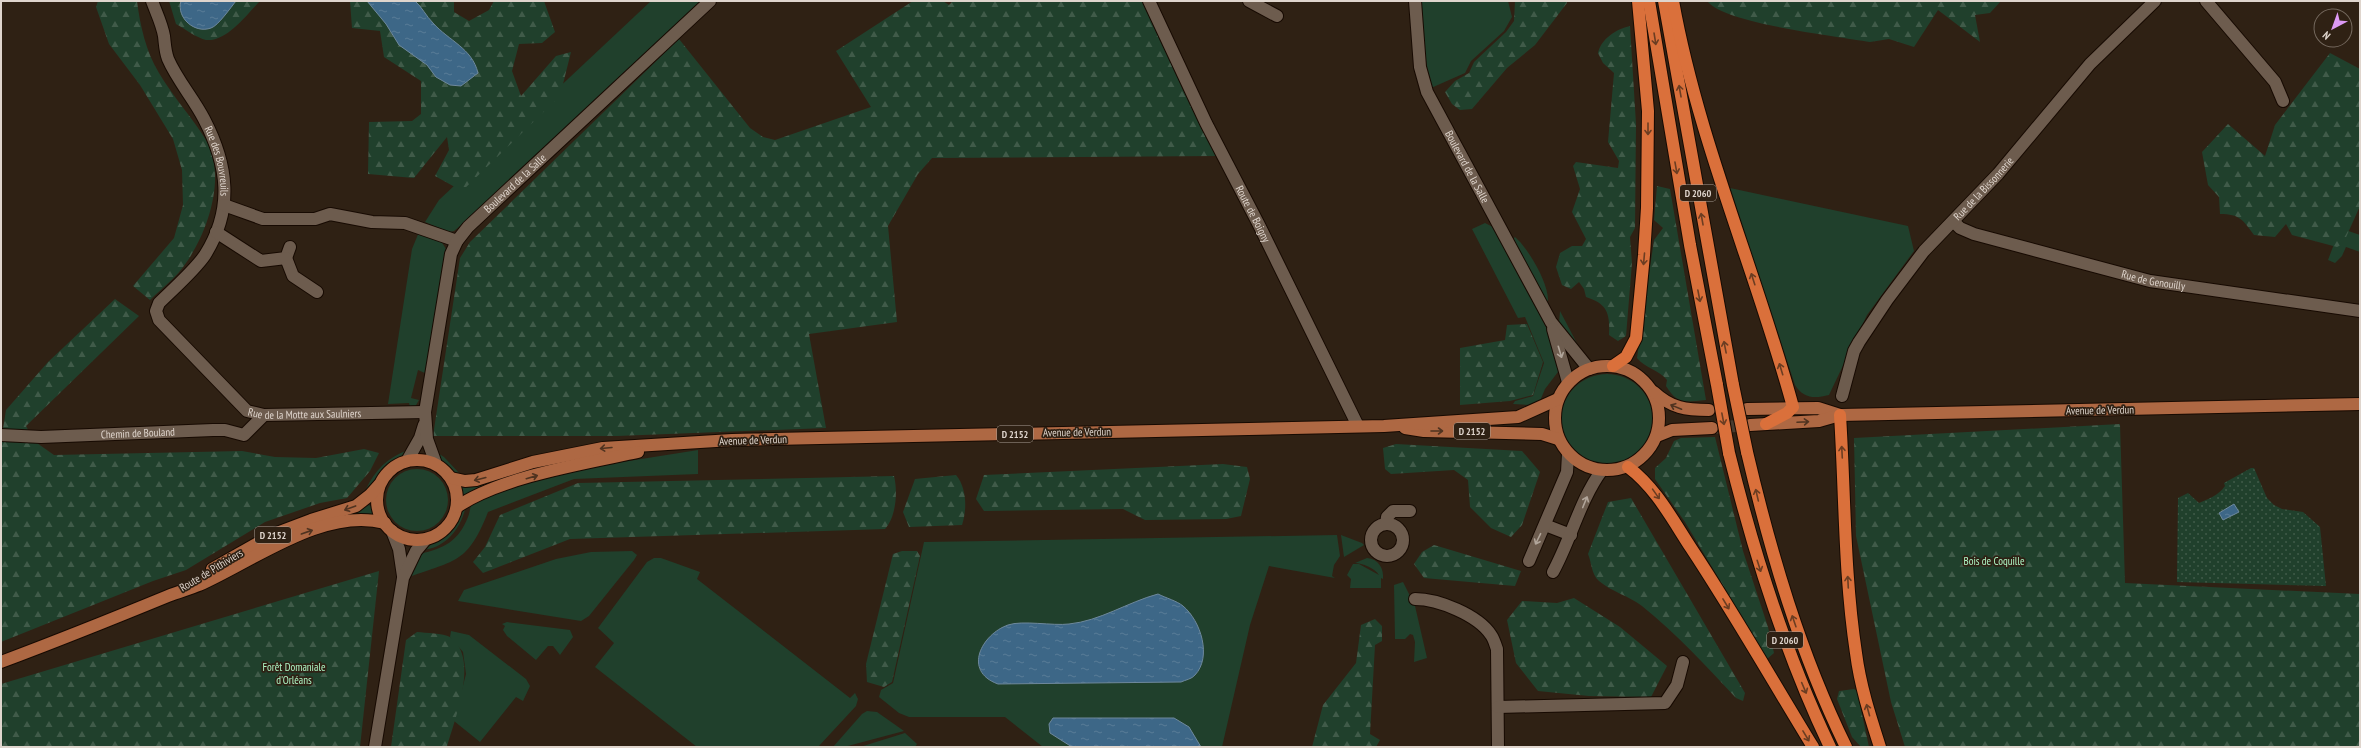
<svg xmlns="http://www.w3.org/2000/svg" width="2361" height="748" font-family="'PT Sans Narrow',sans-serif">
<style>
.green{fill:#20402c}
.forest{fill:url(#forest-firs)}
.park{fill:url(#park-dots)}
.water{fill:url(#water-ripples);stroke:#6e889c}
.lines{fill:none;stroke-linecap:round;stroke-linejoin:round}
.major-tunnel{stroke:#493c30;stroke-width:12;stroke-dasharray:12 6;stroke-linecap:butt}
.minor-casing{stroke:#170a02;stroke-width:14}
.major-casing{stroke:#170a02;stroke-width:14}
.highway-casing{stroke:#170a02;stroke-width:14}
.minor{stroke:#6d5c4e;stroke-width:12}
.major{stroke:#ae6843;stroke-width:12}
.highway{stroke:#da703b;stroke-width:12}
.highway-bridge-casing{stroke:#170a02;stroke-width:14;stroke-linecap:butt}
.highway-bridge{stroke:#da703b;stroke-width:12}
.oneway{stroke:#6b3d22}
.oneway2{stroke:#b1a59a}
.oneway3{stroke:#4f3320}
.labels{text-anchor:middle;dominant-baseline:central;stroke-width:3.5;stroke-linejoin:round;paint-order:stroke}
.shield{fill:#2f2114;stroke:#aa9f96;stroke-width:1}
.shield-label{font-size:10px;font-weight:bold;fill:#dfd5cd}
.street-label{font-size:11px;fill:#dfd5cd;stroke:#2f2114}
.park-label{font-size:11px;fill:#aef7c6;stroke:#2f2114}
</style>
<defs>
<pattern id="forest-firs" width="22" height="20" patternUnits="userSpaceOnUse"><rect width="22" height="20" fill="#20402c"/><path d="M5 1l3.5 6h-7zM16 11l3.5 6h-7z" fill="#405b49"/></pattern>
<pattern id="park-dots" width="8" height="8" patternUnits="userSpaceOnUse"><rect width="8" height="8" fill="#20402c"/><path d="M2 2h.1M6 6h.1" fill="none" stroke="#405b49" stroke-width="1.8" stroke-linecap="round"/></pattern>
<pattern id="water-ripples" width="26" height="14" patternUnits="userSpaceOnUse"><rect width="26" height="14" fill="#3d6787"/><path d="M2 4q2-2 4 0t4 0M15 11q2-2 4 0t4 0" fill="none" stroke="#597c97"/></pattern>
</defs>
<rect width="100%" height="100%" fill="#2f2114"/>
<!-- green -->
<g class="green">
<path d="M651 1H702L490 201 454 231 449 232 425 222 439 200Z"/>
<path d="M1420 1H1508L1512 17 1504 31 1471 61 1465 73 1431 88 1427 70Z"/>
<path d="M1730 188 1908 226 1914 251 1867 315 1829 395C1814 399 1803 398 1795 385Z"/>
<path d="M1485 223 1495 228 1547 329 1561 368 1545 389 1540 401 1530 405 1513 404 1515 401 1533 396 1544 363 1525 317 1518 318 1472 229Z"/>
<path d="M2340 228 2360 235V252L2346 247 2342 256 2335 263 2328 260Z"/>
<path d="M419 232 441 241 446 249 427 374 418 370 411 398 419 400 415 407H410L409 403 388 404 412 249Z"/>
<path d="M1515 237C1528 248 1548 282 1548 300L1546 304 1512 240Z"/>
<path d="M1560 311 1582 353 1559 323Z"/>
<circle cx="1607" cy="420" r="46"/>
<path d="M408 450 404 456 383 471 368 495 366 489C375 470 388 457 408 450Z"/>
<path d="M698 450V474L574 479 488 512C468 563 456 560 409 577L420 554C444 548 458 542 468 517 470 512 470 507 472 502L526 483 572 470Z"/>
<path d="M436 452 444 457 460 474C449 473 440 462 436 452Z"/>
<circle cx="417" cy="500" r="31"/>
<path d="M491 481 492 487 464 498 461 497 459 487Z"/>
<path d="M369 505 372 507 374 517 342 516Z"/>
<path d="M466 506C461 529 445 549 421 550L448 531Z"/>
<path d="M1337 535 1340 556 1334 565 1332 576 1335 578 1269 566 1250 625 1222 747H1043L1005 717H909L899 713 879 697 881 690 893 683 924 542Z"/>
<path d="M1341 535 1362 543 1364 545 1344 557Z"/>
<path d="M632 551 637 555 634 560 589 616 581 621 458 601 464 590 556 559 591 552Z"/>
<path d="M654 558H661L700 572 697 579 850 698 855 693 858 699 856 706 818 747H697L595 667 614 643 598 628 647 562Z"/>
<path d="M1367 558C1379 559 1384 569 1383 579L1381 578V588H1350L1351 579 1347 575 1353 564H1359L1379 575C1375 568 1362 563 1355 563Z"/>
<path d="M1403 582 1415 606 1427 658 1414 662 1415 642 1413 635 1410 634 1405 639H1395L1394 585Z"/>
<path d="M507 622 570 630 573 637 560 655 553 646H548L536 660 507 636 503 630 505 626 502 624Z"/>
<path d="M451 631 469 635 526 679 530 686 523 701 516 697 480 742 454 721 466 674 463 652 450 637Z"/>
<path d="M867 711 877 712 904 731 844 747H833L862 714Z"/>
<path d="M905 733 917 744 915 747H860Z"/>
</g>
<!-- forest -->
<g class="forest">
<path d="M98 1H137C140 25 146 52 159 73 173 97 192 117 206 140 227 176 208 232 186 263 177 277 162 288 150 300L133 286 174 238 183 205 182 170 173 139 140 85 109 44 96 7Z"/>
<path d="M169 1H260C247 14 227 42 206 40 197 38 185 29 176 24Z"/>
<path d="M350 1H454V12L469 21 489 10 494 1H544L555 32 542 43 519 44 512 71 521 96 556 56 571 52 560 96 462 191 435 176 449 150 447 137 414 178 368 174 369 122 412 121 421 114V81L384 57 380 31 352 28Z"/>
<path d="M913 1H943L949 5 953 1H1143L1217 156 932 158 918 174 888 226 897 322 809 334 826 428 617 436H433L460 258 470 242 679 39 750 128 763 137 775 140 871 107 836 51Z"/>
<path d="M1515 1H1566L1567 3 1535 45 1507 68 1472 109 1460 110 1452 104 1445 92 1455 81 1469 73 1474 62 1506 32 1514 21Z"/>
<path d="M1707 1H2001L1990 13 1975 15 1980 42 1938 10 1914 47 1889 39 1870 42C1837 36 1725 24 1707 1Z"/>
<path d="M1630 26 1636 124 1635 228 1630 237 1632 263 1626 336 1618 341 1609 335C1610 314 1608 304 1586 297L1584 289 1579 282 1571 289 1562 285 1556 267 1560 253 1572 246H1582L1586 239 1572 212 1580 189 1573 166 1576 162 1618 168 1619 161 1608 142 1614 73 1603 63 1598 53C1601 39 1616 29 1630 26Z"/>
<path d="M2330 53 2360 69V206L2343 244 2337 247 2292 235 2286 224 2275 237 2254 235C2243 220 2240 214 2220 214L2219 197 2208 185 2202 152 2228 124 2265 156 2275 125Z"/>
<path d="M1657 186 1670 189 1706 400C1685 402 1678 405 1666 386L1667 380C1659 370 1645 368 1637 358L1654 240 1663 228 1654 220Z"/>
<path d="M115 299 139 316 26 426 34 441 54 455 242 451 275 457 316 458 364 449 379 453 370 471 347 498 320 503 265 522 186 570 153 581 1 642V441L6 410 48 362Z"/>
<path d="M1527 324 1543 362 1533 395 1510 401 1460 405V348L1505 340 1507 325Z"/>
<path d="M2120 424 2125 583 2360 594V747H1905L1891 702 1856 536 1854 438Z"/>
<path d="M1715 437 1743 551 1768 627 1774 653 1767 659 1685 522 1655 479V468L1666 458 1674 441 1681 438Z"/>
<path d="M1396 444 1522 451 1540 472 1522 525 1511 537 1491 528 1470 507 1468 480 1454 470 1391 474 1385 469 1383 448Z"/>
<path d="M1223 464 1247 467 1250 479 1241 516 1226 519 1145 520 1123 509 984 511 976 499 984 475Z"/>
<path d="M956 475C967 488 967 510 962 525L909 527 903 512 915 479Z"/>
<path d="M894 476C898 492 896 517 885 529L570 539 483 573 473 562 485 547 500 515 578 483Z"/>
<path d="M1631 498 1745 693 1743 701 1736 698C1706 666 1677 634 1642 606 1629 596 1612 592 1599 581 1591 574 1592 563 1588 554L1608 502Z"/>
<path d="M1434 545 1521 571 1515 586 1424 578 1414 564 1422 552Z"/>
<path d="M902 551H917L920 556 892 682 884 687 867 682 866 664 893 554Z"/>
<path d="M379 571 360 747H1V684Z"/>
<path d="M1574 598 1620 627 1667 666 1651 697 1589 696 1538 691 1516 663 1507 620 1522 601 1557 603Z"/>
<path d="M1375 619 1382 626V641L1375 645 1370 734 1380 740 1376 747H1312L1323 705 1356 663 1361 625Z"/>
<path d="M417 632C426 633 443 633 450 637 480 658 455 718 447 747H391L406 640Z"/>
<path d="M1854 689 1857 691 1869 747H1861L1852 737 1837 699 1839 691Z"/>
</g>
<!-- park -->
<path class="park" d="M2251 468H2254L2267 498 2274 505 2282 509 2303 512 2320 527 2326 586 2177 582 2178 498 2188 493 2199 503C2208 499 2218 496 2225 486L2224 483Z"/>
<!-- water -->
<g class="water">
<path d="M181 1H236C231 7 218 26 211 28 195 34 176 18 181 1Z"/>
<path d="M367 1H415C422 7 426 16 433 23 449 41 472 48 478 73L461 86 450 85 436 77 427 65 399 45 386 24Z"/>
<path d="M2234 504 2239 512 2223 520 2219 513Z"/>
<path d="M1158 594C1166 598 1177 601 1183 606 1201 621 1212 657 1195 675 1192 679 1185 680 1181 682L998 684C962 671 982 634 1008 625 1022 620 1053 626 1069 624 1100 621 1128 602 1158 594Z"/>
<path d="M1053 718H1174L1189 727 1201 747H1072L1050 733 1049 724Z"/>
</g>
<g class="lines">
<!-- major-tunnel -->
<path class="major-tunnel" d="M1712 428 1750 425"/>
<defs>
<g id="minor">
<path id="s1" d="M152 1C156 12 162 24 164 36 165 44 165 51 168 59 177 80 194 99 204 119 228 165 234 209 205 255 194 271 173 289 159 303L156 311 159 320 247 411 264 415 425 412"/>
<path id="s2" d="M1149 1 1206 123 1259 225 1358 426"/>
<path d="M1249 1 1277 16"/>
<path id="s3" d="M1415 1 1420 67 1427 92 1551 322 1589 369"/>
<path d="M2206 1 2275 82 2283 101"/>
<path d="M224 205 263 219H315L330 214 372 222 405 223 457 241"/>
<path id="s4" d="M1954 222 1960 228 1974 234 2150 281 2360 311"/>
<path d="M216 232 261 261 286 258 290 247"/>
<path d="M286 258 293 276 317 292"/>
<path d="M1553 329 1568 382"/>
<path id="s5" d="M1842 396 1854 351 1859 342 1887 300 1924 251 1998 174 2090 64 2155 1"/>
<path id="s6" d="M1 435 41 437 213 430H225L244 435 264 415"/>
<path d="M407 461 420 438 424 425"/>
<path id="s7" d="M436 464 427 439 425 412 451 254 457 241 468 227 710 1"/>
<path d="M1386 524 1387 517 1393 511H1410"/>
<circle cx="1387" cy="540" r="16"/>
<path d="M1545 525 1571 535"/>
<path d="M392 531 399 549 403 576"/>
<path d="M1529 561 1567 472 1568 454"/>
<path d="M1553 572C1571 539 1580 500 1602 470"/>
<path d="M1415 599C1438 599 1478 615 1491 635 1494 639 1495 644 1497 649L1498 747"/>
<path d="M1498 707 1665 703 1677 685 1683 662"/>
<path d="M375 747 403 578 416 551 426 539"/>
</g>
<g id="major">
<circle cx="1607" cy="418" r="52"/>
<path d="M1654 392C1671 408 1686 410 1709 410"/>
<path d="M1747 409 1818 408 1840 415"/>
<path d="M1750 425 1819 421 1840 415 2360 404"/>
<path d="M1405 428 1424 431 1542 434 1558 439"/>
<path d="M1657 436 1672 430 1712 428"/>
<circle cx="417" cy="500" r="40"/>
<path d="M451 478 465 481 476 480 533 462 603 448 732 440 1384 426 1518 417 1558 399"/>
<path d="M457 507C500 477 587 463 638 452"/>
<path d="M212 569 274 534 311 520 356 506 370 495 379 485"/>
<path d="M1 662C57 641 112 619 168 596 178 592 189 589 199 585 252 562 324 506 385 523"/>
</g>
<g id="highway">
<path d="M1649 1 1690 245 1717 385"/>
<path d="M1664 1 1733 385"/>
<path d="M1673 1C1698 140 1756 271 1793 407L1787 413 1766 424"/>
<path d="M1613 366 1626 357 1636 338 1644 255 1647 208 1648 111 1638 1"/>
<path d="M1840 415C1845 494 1844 574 1856 653 1860 685 1870 716 1880 747"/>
<path d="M1747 452C1771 554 1800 653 1846 747"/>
<path d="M1729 453C1754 554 1785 653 1830 747"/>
<path d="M1628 467C1656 488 1672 519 1691 548 1734 613 1772 680 1813 747"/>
</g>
</defs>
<!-- minor casing -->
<use href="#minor" class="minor-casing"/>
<!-- major casing -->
<use href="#major" class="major-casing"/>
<!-- highway casing -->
<use href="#highway" class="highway-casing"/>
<!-- minor -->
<use href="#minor" class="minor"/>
<!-- major -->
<use href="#major" class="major"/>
<!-- highway -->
<use href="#highway" class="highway"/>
<defs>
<g id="highway-bridge">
<path d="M1717 385 1729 453"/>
<path d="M1733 385 1747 452"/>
</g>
</defs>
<!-- highway-bridge casing -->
<use href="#highway-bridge" class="highway-bridge-casing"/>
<!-- highway-bridge -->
<use href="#highway-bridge" class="highway-bridge"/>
</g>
<!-- one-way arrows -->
<defs><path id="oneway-shaft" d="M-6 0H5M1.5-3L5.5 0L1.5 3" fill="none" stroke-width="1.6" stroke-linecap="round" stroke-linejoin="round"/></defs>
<g class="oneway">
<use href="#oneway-shaft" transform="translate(1655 39) rotate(81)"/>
<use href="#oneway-shaft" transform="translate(1680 91) rotate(-100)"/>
<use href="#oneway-shaft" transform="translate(1648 129) rotate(90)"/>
<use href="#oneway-shaft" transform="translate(1676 168) rotate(80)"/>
<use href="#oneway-shaft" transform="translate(1702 219) rotate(-100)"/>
<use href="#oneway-shaft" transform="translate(1644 259) rotate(95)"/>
<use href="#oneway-shaft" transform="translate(1753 279) rotate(-108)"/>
<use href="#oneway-shaft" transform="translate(1699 296) rotate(79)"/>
<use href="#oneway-shaft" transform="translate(1725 347) rotate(-101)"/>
<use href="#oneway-shaft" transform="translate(1781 369) rotate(-107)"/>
<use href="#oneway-shaft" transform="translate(1723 419) rotate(79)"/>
<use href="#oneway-shaft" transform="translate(1842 452) rotate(-93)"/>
<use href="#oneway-shaft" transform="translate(1656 494) rotate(55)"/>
<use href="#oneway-shaft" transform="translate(1757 495) rotate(-103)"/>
<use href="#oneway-shaft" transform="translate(1759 566) rotate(72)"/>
<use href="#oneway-shaft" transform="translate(1848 582) rotate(-93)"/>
<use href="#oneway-shaft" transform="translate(1726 604) rotate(59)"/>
<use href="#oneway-shaft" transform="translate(1794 621) rotate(-109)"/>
<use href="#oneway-shaft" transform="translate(1804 688) rotate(67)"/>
<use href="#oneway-shaft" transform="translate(1868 710) rotate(-105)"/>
<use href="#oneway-shaft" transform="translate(1806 736) rotate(59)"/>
</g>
<g class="oneway2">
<use href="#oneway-shaft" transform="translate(1560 352) rotate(73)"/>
<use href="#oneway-shaft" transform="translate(1585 502) rotate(-68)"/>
<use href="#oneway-shaft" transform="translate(1538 539) rotate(116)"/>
</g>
<g class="oneway3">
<use href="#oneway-shaft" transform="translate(1676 407) rotate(-158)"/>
<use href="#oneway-shaft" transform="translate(1803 422) rotate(-3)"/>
<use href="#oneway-shaft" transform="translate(1437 431)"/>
<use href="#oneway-shaft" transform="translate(606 448) rotate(175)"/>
<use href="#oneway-shaft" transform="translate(532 477) rotate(-16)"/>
<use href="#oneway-shaft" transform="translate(480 479) rotate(166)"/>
<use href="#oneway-shaft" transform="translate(350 508) rotate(160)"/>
<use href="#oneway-shaft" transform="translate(307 532) rotate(-19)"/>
</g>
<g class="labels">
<!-- shield labels -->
<g class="shield">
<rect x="1680" y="185" width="36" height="16" rx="3"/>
<rect x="1454" y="423" width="36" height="16" rx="3"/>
<rect x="997" y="426" width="36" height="16" rx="3"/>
<rect x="255" y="527" width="36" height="16" rx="3"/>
<rect x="1767" y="632" width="36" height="16" rx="3"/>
</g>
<g class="shield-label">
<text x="1698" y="193">D 2060</text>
<text x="1472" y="431">D 2152</text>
<text x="1015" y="434">D 2152</text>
<text x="273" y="535">D 2152</text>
<text x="1785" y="640">D 2060</text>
</g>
<!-- street labels -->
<g class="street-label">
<text stroke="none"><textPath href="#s1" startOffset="175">Rue des Bouvreuils</textPath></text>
<text stroke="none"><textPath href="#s3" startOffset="177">Boulevard de la Salle</textPath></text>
<text stroke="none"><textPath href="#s7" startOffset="310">Boulevard de la Salle</textPath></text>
<text stroke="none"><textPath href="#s5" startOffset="255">Rue de la Bissonnerie</textPath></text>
<text stroke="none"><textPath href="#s2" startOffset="237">Route de Boigny</textPath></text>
<text stroke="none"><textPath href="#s4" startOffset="209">Rue de Genouilly</textPath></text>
<text transform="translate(2100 410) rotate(-1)">Avenue de Verdun</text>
<text stroke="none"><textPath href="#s1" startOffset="543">Rue de la Motte aux Saulniers</textPath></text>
<text transform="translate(1077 432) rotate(-1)">Avenue de Verdun</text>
<text stroke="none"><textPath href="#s6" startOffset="137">Chemin de Bouland</textPath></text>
<text transform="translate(753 440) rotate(-2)">Avenue de Verdun</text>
<text transform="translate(211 570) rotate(-31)">Route de Pithiviers</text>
</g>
<!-- park labels -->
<g class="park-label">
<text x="1994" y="561">Bois de Coquille</text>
<text x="294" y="667">Forêt Domaniale<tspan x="294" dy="13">d'Orléans</tspan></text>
</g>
</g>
<!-- border -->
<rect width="2361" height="748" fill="none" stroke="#dfd5cd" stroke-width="4"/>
<!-- north arrow -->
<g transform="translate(2333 28) rotate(221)"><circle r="19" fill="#2f2114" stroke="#75695e"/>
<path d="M0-3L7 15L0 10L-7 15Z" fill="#dc99f4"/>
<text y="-6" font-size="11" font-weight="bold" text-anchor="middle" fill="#dfd5cd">N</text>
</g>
</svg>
